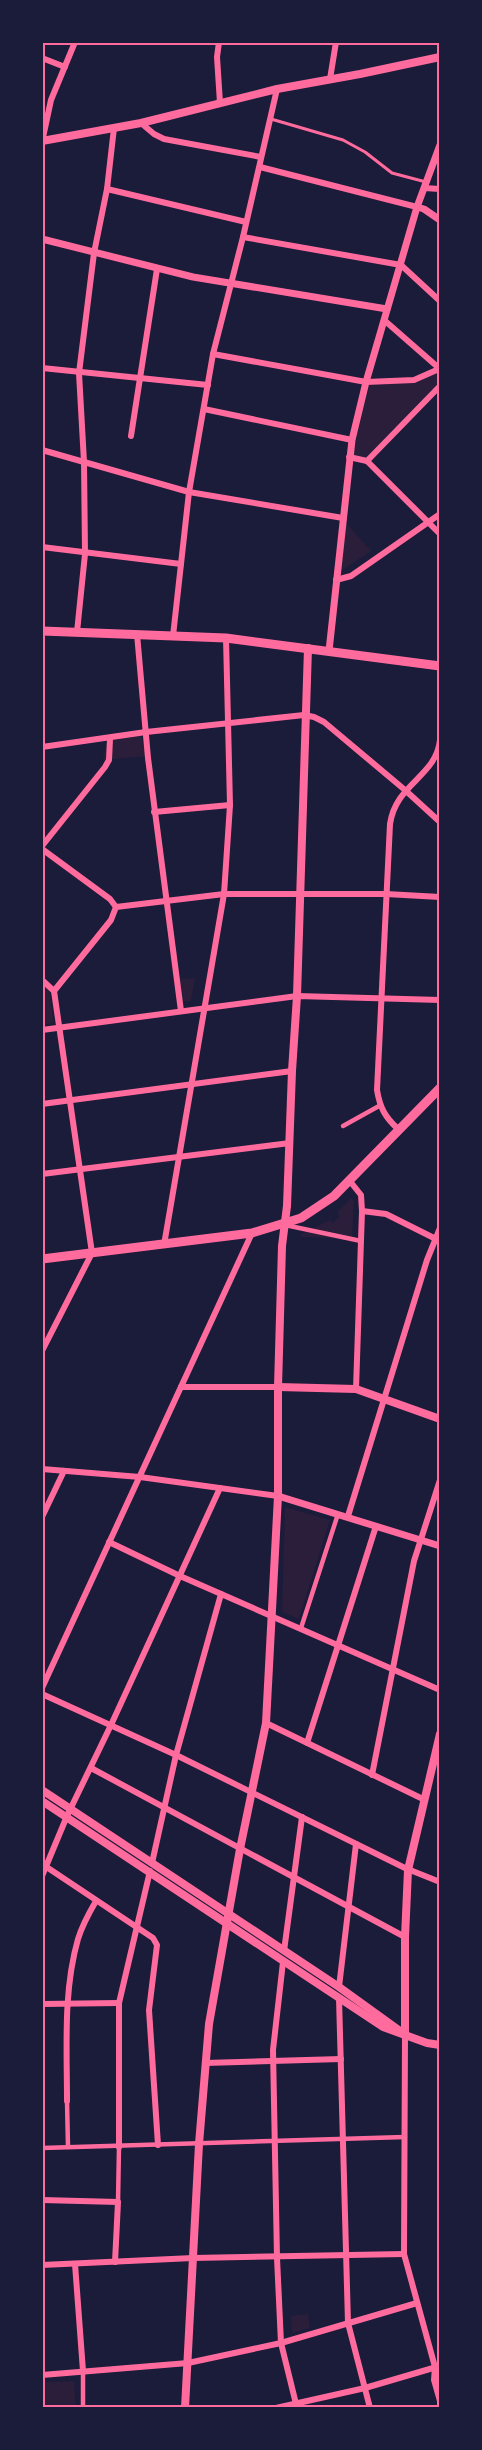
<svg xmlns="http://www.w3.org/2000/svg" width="482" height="2450" font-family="Montserrat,sans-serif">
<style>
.green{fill:#2a1e3b}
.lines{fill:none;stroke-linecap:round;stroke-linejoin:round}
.service{stroke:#ff6b9d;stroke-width:3}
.pedestrian{stroke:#ff6b9d;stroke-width:4.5}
.minor{stroke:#ff6b9d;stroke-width:6}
.tertiary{stroke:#ff6b9d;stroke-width:7}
.secondary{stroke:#ff6b9d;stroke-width:8}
.primary{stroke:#ff6b9d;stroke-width:9}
.neatline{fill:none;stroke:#ff6b9d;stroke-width:2}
</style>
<rect width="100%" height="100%" fill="#1b1b3a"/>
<!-- green -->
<g class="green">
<path d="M439 372 440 382 366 458 352 455 371 380 416 383Z"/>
<path d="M346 523 371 551 341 571Z"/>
<path d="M140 733 147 756 103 760 107 741Z"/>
<path d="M195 978 191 1001H183L180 979Z"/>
<path d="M42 985 49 989 54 1023 42 1025Z"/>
<path d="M351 1198 354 1201 352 1239 301 1237V1234L330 1220 333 1223 340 1216 337 1213Z"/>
<path d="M285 1507 330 1520 299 1619 282 1612Z"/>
<path d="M308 2314 310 2328 292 2333 291 2316Z"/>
<path d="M74 2381 76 2408H42V2382Z"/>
</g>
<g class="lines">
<!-- service -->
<path class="service" d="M271 119 343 140 365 152 392 173 426 182"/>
<!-- pedestrian -->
<g class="pedestrian">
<path d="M343 1126 379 1106"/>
<path d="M285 1225 361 1241"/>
<path d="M301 1628 338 1514"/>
<path d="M67 2101 68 2147"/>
<path d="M42 2148 405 2137"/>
<path d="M118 2202 119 2147"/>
<path d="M83 2371V2408"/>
</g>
<!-- minor -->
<g class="minor">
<path d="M219 42 217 57 220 103"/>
<path d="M42 58 65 67"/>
<path d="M330 79 336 42"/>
<path d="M141 123 154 134 164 139 261 157"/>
<path d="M42 142 51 100 75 42"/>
<path d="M260 167 417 207"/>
<path d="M424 188 440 189"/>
<path d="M107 189 246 222"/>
<path d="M243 237 401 265 440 301"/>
<path d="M384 320 440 369"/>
<path d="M213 354 366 382 414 380 439 369"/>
<path d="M42 368 208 385"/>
<path d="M204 409 352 440"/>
<path d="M131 436 157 269"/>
<path d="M42 450 189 492 343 518"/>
<path d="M349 457 367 461 440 534"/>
<path d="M367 461 440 386"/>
<path d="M42 547 181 564"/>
<path d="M336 580 351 576 440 514"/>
<path d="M77 632 85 554 84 462 79 373 94 253 107 189 114 128"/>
<path d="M137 634 148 758 181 1011"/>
<path d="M173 636 189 492 213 354 243 237 277 89"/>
<path d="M42 747 146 732 304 715 314 717 324 722 405 790 440 822"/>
<path d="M154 812 230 805"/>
<path d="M42 846 105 767 109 760 110 739"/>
<path d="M42 849 110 899 116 907"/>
<path d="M116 907 224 894H386L440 897"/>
<path d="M42 980 54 991"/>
<path d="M54 991 111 920 116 907"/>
<path d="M42 1030 297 996 440 1000"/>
<path d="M42 1104 292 1071"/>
<path d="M398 1129C385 1117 380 1108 377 1090L390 824C396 783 436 777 440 740"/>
<path d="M42 1174 290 1143"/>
<path d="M349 1180 361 1195 362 1211 356 1389"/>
<path d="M362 1211 386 1214 440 1241"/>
<path d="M164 1245 224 894 230 805 226 638"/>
<path d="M42 1351 92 1253 54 991"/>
<path d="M181 1387H278"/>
<path d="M42 1469 140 1477 278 1496"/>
<path d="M348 1516 427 1260 440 1228"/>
<path d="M42 1517 64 1471"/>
<path d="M109 1542 180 1576 440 1690"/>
<path d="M42 1688 252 1233"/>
<path d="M42 1694 176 1755 405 1868 440 1882"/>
<path d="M266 1723 425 1800"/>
<path d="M307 1743 376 1526"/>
<path d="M91 1768 405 1937"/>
<path d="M372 1775 414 1561 440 1480"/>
<path d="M42 1861 45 1866 153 1938 157 1945 149 2010 158 2145"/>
<path d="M152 1863 176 1755 221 1594"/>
<path d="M42 1876 67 1816 111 1725 220 1488"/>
<path d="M284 1951 302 1817"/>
<path d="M283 1962 273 2050 277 2258 281 2343 297 2408"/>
<path d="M339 1987 356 1844"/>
<path d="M339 1998 348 2323 370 2408"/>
<path d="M42 2004 119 2003"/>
<path d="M405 2035 404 2254 435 2367 434 2380 440 2401"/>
<path d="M205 2063 341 2059"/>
<path d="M67 2101C67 2048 63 1991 78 1939 82 1926 89 1913 96 1901"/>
<path d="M119 2147V2003L150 1871"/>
<path d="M42 2200 118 2202 115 2262"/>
<path d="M75 2264 83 2371"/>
<path d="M42 2265 193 2258 404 2254"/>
<path d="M42 2375 188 2363 281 2343 417 2303"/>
<path d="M276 2408 365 2388 440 2366"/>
</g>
<!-- tertiary -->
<g class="tertiary">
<path d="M417 207 424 209 440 220"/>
<path d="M42 239 193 277 387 309"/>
<path d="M329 651 352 440 366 382 417 207 440 145"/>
<path d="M278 1496 440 1546"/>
</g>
<!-- secondary -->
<g class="secondary">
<path d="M42 141 141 123 277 89 360 74 440 57"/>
<path d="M278 1387 356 1389 440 1419"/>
<path d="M42 1790 339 1987 400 2031"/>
<path d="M42 1801 383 2027 427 2043 440 2045"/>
<path d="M405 2035V1937L408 1870 440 1734"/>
<path d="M185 2408 199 2144 209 2024 240 1849 266 1723 278 1496V1387L282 1246 287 1206 292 1071 297 996 308 648"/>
</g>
<!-- primary -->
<g class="primary">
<path d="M42 631 226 638 440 666"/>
<path d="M42 1259 252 1233 301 1218 334 1196 440 1088"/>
</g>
</g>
<!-- border -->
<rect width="482" height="2450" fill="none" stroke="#1b1b3a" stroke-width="87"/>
<rect x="44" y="44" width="394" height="2362" class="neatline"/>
</svg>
